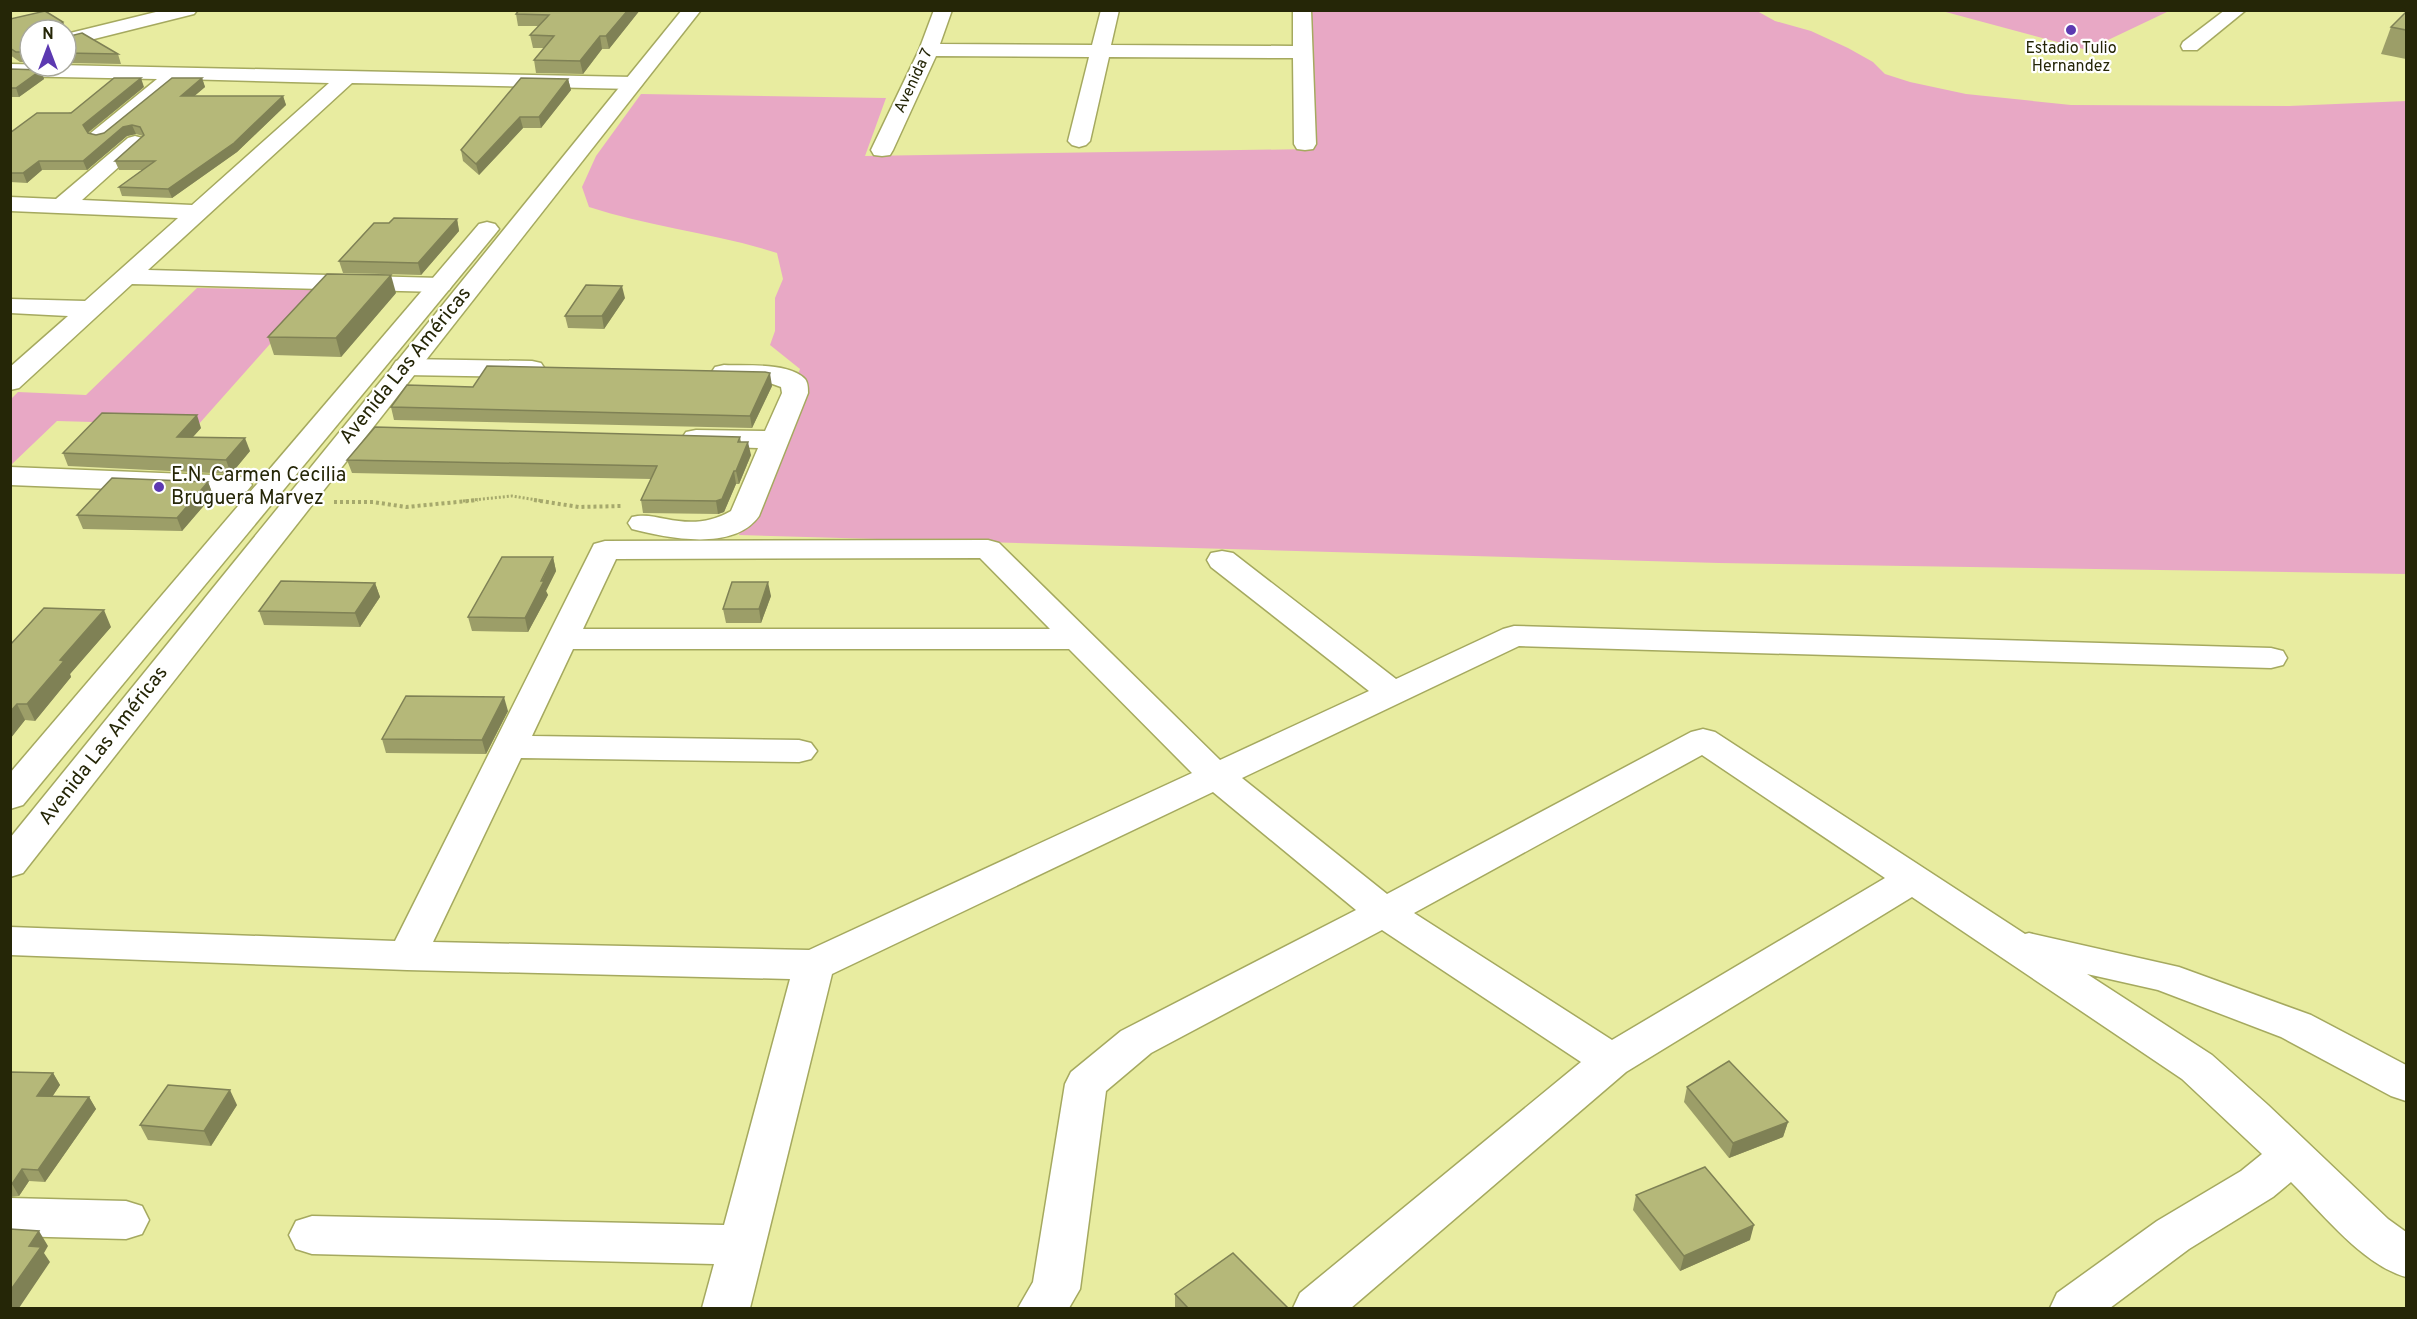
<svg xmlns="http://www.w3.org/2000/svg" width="2417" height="1319" font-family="Overpass,sans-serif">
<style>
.green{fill:#e8a8c5}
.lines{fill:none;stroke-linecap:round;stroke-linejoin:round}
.minor-casing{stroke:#a5a95f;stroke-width:3}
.major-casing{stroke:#a5a95f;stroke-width:3}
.path-far1{stroke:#a6a96c;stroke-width:3;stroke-dasharray:2 2;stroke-linecap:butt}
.path{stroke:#a6a96c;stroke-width:4;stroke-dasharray:3 3;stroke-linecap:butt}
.minor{fill:#fff;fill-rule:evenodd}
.major{fill:#fff;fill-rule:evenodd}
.wall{fill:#9c9e68}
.shaded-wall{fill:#7f8155}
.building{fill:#b5b879;stroke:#7f8155;stroke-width:1.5}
.poi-dot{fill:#5c39b1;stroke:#fff;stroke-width:2}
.labels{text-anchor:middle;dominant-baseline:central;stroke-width:4.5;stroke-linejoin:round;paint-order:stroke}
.far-poi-label{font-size:16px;fill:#252607;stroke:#fff}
.far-street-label{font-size:16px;fill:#252607;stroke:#fff}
.street-label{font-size:20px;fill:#252607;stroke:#fff}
.poi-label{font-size:20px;fill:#252607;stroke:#fff;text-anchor:start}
</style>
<rect width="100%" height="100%" fill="#e8eca0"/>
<!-- green -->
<g class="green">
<path d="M1310 10 1757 11 1775 21 1811 31 1848 48 1873 62 1885 74 1910 82 1966 94 2071 105 2289 106 2406 101V574L1719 563 739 535 800 369 770 345 775 331V298L783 279 777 253C715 233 650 227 589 207L582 187 596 156 641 94 886 98 865 156 1310 149Z"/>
<path d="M1942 11H2169L2087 50Z"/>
<path d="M197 288 318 290 198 425 57 421 11 465V399L18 392 86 395Z"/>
</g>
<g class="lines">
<defs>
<g id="minor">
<path d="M164 10H197L194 14 66 46V34Z"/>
<path d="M934 10H952L940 44 1092 45 1101 10H1119L1111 45 1293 46V10H1311L1316 144 1313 149 1305 150 1297 149 1294 144 1293 58 1109 57 1090 141 1086 145 1079 147 1072 145 1068 141 1089 57 936 56 893 150 890 155 882 156 874 155 871 150 919 50Z"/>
<path d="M2225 10H2246L2197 50H2183L2181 46 2183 42Z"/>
<path d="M10 64 633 77 640 79 643 83 640 87 633 89 352 83 148 270 440 278 449 280 452 285 449 290 440 292 132 284 19 388 10 390V367L68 316 10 313V299L85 301 178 218 10 211V197L56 199 128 138 135 136 142 138 146 142 142 146 82 200 192 205 329 83 181 79 106 140 99 142 92 140 88 136 92 132 157 79 10 76Z"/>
<path d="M405 359 532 361 541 363 545 369 541 375 532 377 405 375 396 373 392 367 396 361Z"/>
<path d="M724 365C745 366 789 362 805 379 808 383 808 388 808 393L759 516C734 552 667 538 632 529L628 523 632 517C645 514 654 517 666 519 690 524 710 523 731 511L758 448 696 446 686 444 682 438 686 432 696 430 765 431 782 393 781 387 767 382 715 379 711 373 715 367Z"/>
<path d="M10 467 237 476 247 479 252 485 247 491 237 494 10 485Z"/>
<path d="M988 540 999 543 1220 760 1369 691 1211 567 1207 560 1211 553 1222 551 1233 553 1396 679 1503 629 1514 626 2271 648 2283 651 2287 658 2283 665 2271 668 1519 646 1242 778 1387 894 1691 732 1703 729 1715 732 2025 934 2029 933 2179 967 2311 1015 2406 1065V1101L2391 1096 2281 1037 2158 990 2087 974 2212 1055 2268 1105 2388 1219 2406 1232V1277C2363 1265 2323 1214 2291 1182L2273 1197 2189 1249 2110 1308H2050L2057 1293 2157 1221 2241 1171 2262 1154 2182 1079 1912 897 1626 1072 1351 1308H1293L1300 1293 1581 1062 1382 930 1151 1053 1106 1091 1080 1289 1069 1308H1018L1033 1282 1065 1084 1071 1072 1121 1031 1356 910 1213 792 832 974 750 1308H702L714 1264 312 1254 296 1249 289 1235 296 1221 312 1216 724 1225 790 979 407 970 10 955V927L395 941 594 544 605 541ZM980 558 1050 629H583L616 559ZM573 649H1069L1192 773 809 950 433 942 521 758 799 762 811 759 817 751 811 743 799 740 532 736ZM1702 755 1885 878 1612 1040 1414 913Z"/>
<path d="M10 1198 126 1201 142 1206 149 1220 142 1234 126 1239 10 1236Z"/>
</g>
<g id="major">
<path d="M682 10H701L23 873 10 877V838Z"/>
<path d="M487 222 495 224 499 229 495 234 23 805 10 809V773L479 224Z"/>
</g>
</defs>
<!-- minor casing -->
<use href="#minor" class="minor-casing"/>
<!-- major casing -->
<use href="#major" class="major-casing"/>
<!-- path-far1 -->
<path class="path-far1" d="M463 501 512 496 543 501"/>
<!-- path -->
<g class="path">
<path d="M534 500 579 507 622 506"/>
<path d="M334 502H373L406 507 478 500"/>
</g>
<!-- minor -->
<use href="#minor" class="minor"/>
<!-- major -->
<use href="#major" class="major"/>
</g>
<!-- wall -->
<g class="wall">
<path d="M640 10 609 49H602L583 74 536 73 534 60 544 48H533L530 35 539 26H518L516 14Z"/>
<path d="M2406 12V59L2381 54 2391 27Z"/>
<path d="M10 19 63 22 66 30H30V62H20L10 55Z"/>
<path d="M66 37 118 54 121 64 66 63Z"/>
<path d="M10 69 41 70 44 79 19 97H10Z"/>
<path d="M202 78 205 87 194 96H283L286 105 237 152 172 198 122 196 119 187 142 170H119L115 161 143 136 136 134 127 136 87 170H42L27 183 10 182V133L144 87 88 133 96 135 104 133Z"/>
<path d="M568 79 571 90 541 128H523L479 175 463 161 461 150Z"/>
<path d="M457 219 459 231 421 275 343 273 339 261 389 223Z"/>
<path d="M396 293 341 357 274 355 268 337Z"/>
<path d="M625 298 604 329 568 328 565 316Z"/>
<path d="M772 386 752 428 394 420 391 407 473 387Z"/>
<path d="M201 428 193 437 250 451 231 474 68 466 63 453Z"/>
<path d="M740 437 741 442 751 455 739 484H736L724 512 718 514 643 513 641 500 651 479 352 473 347 460Z"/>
<path d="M208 482 213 495 182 531 83 529 77 515Z"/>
<path d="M553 557 556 571 546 591 548 595 528 632 472 631 468 617Z"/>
<path d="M375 583 380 597 360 627 264 625 259 611Z"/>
<path d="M771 596 761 623H726L723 609Z"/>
<path d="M111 627 70 674 71 677 35 721 25 720 10 739V645Z"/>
<path d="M508 711 486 754 386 753 382 739Z"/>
<path d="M10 1072 53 1073 60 1085 52 1097H89L96 1109 45 1182 29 1181 19 1196 10 1197Z"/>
<path d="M1687 1087 1788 1122 1783 1137 1729 1158 1684 1102Z"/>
<path d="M237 1105 211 1146 148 1140 140 1125Z"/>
<path d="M1636 1195 1750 1240 1680 1271 1633 1210Z"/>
<path d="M1175 1294 1288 1308H1175Z"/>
</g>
<!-- shaded-wall -->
<g class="shaded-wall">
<path d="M628 10H640L609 49 606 36Z"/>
<path d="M63 22 66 30H61L60 24Z"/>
<path d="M600 36 602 49 583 74 580 61Z"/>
<path d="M41 70 44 79 19 97 16 88Z"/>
<path d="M141 78 144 87 86 134 83 125Z"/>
<path d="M202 78 205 87 184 105 181 96Z"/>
<path d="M568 79 571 90 541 128 539 117Z"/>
<path d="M283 96 286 105 237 152 172 198 168 189Z"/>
<path d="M520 117 523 128 479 175 476 164Z"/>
<path d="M132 125 136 134 127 136 87 170 83 161 123 127Z"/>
<path d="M39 161 42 170 27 183 23 173Z"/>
<path d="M457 219 459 231 421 275 418 263Z"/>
<path d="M391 275 396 293 341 357 336 338Z"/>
<path d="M622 286 625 298 604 329 602 316Z"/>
<path d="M770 373 772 386 752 428 750 416Z"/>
<path d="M197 415 201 428 181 450 177 437Z"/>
<path d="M245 438 250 451 231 474 226 460Z"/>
<path d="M748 442 751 455 739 484 736 471Z"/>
<path d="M734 471 736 484 724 512 718 514 716 501Z"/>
<path d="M208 482 213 495 182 531 177 518Z"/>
<path d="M553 557 556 571 546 591 548 595 528 632 525 618Z"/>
<path d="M768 582 771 596 761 623 759 609Z"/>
<path d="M375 583 380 597 360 627 355 613Z"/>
<path d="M104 610 111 627 70 674 71 677 35 721 27 704 60 660Z"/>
<path d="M504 697 508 711 486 754 482 740Z"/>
<path d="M17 704 25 720 10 739V712Z"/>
<path d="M53 1073 60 1085 44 1109 37 1096Z"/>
<path d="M230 1090 237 1105 211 1146 204 1131Z"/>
<path d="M89 1097 96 1109 45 1182 38 1170Z"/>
<path d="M1788 1122 1783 1137 1729 1158 1733 1143Z"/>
<path d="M22 1169 29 1181 19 1196 12 1184Z"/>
<path d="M1754 1225 1750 1240 1680 1271 1684 1256Z"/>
<path d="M39 1231 48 1246 44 1253 50 1262 19 1308H10V1291L29 1246Z"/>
</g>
<!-- building -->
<g class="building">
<path d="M519 10H628L606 36H600L580 61 534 60 554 36 530 35 549 15 516 14Z"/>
<path d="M45 11 63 22 60 24 61 30H30V52H16L10 48V19Z"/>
<path d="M2406 12V30L2391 27Z"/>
<path d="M82 33 118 54 66 53V37Z"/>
<path d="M10 69 41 70 16 88H10Z"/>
<path d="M114 78H141L83 125 88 133 96 135 104 133 172 78H202L181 96H283L234 143 168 189 119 187 155 161H115L144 135 140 127 132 125 123 127 83 161H39L23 173H10V133L37 113H71Z"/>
<path d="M521 78 568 79 539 117H520L476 164 461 150Z"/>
<path d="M394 218 457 219 418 263 339 261 374 223H389Z"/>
<path d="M327 274 391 275 336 338 268 337Z"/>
<path d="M586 285 622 286 602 316H565Z"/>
<path d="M487 366 765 372 770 373 750 416 391 407 407 385 473 387Z"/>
<path d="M102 413 197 415 177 437 245 438 226 460 63 453Z"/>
<path d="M375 427 740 437 738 442H748L736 471H734L722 499 716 501 641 500 657 466 347 460Z"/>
<path d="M112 478 208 482 177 518 77 515Z"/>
<path d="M502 557H553L541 581H544L525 618 468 617Z"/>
<path d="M281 581 375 583 355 613 259 611Z"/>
<path d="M732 582H768L759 609H723Z"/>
<path d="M44 608 104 610 60 660 64 661 27 704H17L10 712V645Z"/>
<path d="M406 696 504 697 482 740 382 739Z"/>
<path d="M1729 1061 1788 1122 1733 1143 1687 1087Z"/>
<path d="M10 1072 53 1073 37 1096 89 1097 38 1170 22 1169 12 1184H10Z"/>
<path d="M168 1085 230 1090 204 1131 140 1125Z"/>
<path d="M1705 1167 1754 1225 1684 1256 1636 1195Z"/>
<path d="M10 1229 39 1231 29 1246 41 1247 10 1291Z"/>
<path d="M1233 1253 1288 1308H1188L1175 1294Z"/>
</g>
<!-- markers -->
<g class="poi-dot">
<circle cx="2071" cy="30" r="6"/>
<circle cx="159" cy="487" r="6"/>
</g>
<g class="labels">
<!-- far-poi labels -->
<g class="far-poi-label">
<text x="2071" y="49">Estadio Tulio<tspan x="2071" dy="18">Hernandez</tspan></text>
</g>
<!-- far-street labels -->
<g class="far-street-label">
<text transform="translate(914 81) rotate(-65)">Avenida 7</text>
</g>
<!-- street labels -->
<g class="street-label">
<text transform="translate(406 366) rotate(-51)">Avenida Las Américas</text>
<text transform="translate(104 746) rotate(-52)">Avenida Las Américas</text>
</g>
<!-- poi labels -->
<g class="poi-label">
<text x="171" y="476">E.N. Carmen Cecilia<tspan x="171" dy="23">Bruguera Marvez</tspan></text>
</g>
</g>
<!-- border -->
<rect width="2417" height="1319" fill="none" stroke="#252607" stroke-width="24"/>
<!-- north arrow -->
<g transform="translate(48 48)"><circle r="28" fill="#ffffff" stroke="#a8a89c" stroke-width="1.5"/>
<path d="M0-4.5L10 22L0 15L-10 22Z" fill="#5c39b1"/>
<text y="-9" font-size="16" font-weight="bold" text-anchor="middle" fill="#252607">N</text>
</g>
</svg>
